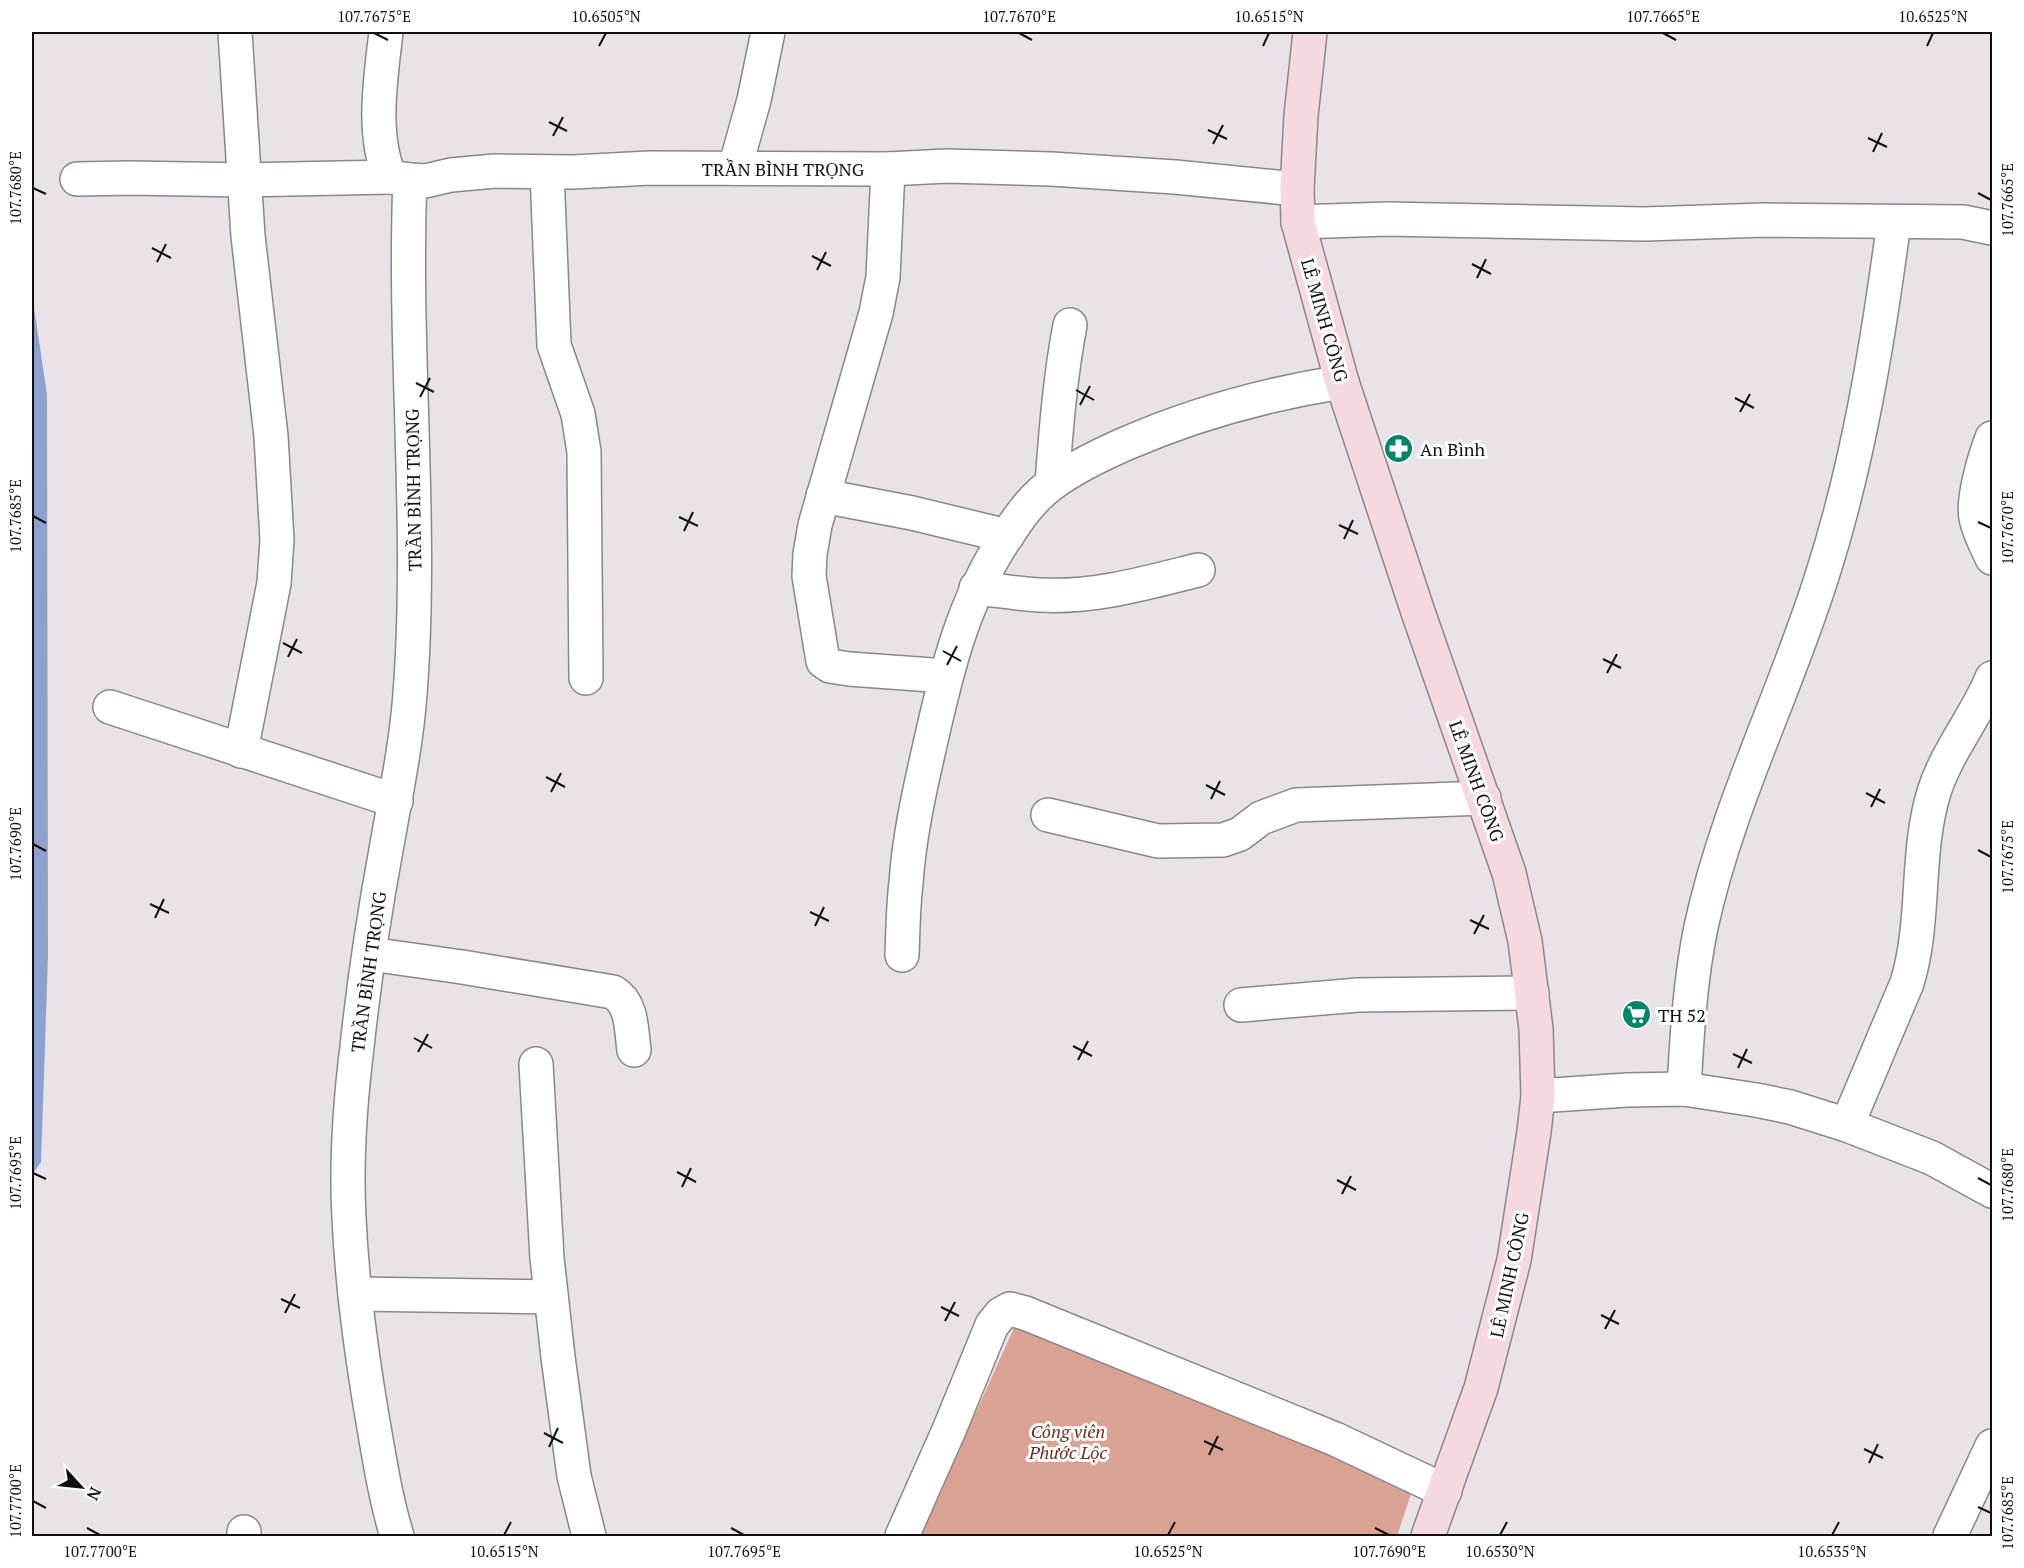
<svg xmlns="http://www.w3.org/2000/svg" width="2024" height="1568" font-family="'PT Serif',serif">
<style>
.green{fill:#daa292}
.water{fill:#8ea0ce}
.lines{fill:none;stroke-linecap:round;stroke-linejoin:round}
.minor-casing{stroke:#8c858b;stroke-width:36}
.secondary-casing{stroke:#8c858b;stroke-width:36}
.minor{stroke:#fff;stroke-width:33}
.secondary{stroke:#f5d8e0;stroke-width:33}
.ticks{fill:none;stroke:#110f11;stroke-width:2}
.labels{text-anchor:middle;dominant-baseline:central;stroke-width:6;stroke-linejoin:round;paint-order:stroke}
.street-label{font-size:18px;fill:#110f11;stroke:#fff}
.poi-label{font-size:18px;fill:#110f11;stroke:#fff;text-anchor:start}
.park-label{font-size:18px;font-style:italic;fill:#6f2b19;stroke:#fff}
.neatline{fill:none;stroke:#110f11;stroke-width:2}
.ticks-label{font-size:15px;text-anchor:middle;fill:#110f11}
</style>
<rect width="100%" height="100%" fill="#e9e2e8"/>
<!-- green -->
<path class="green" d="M1019 1317 1416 1479 1397 1536H920Z"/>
<!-- water -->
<path class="water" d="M32 294 47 395 48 956 41 1162 32 1175Z"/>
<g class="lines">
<defs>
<g id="minor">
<path d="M235 32 248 236 271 436 277 540 274 583 241 751"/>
<path d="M386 32C381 77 371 134 390 177L410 180"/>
<path d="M735 168 754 100 768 32"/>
<path d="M888 169 883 277 876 313 815 525 810 554 809 576 823 661 830 666 849 669 946 676"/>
<path d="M547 172 554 345 578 414 584 452 586 678"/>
<path d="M77 179 130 178 245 180 390 177"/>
<path d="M1298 222 1387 219 1645 224 1764 220 1963 222 1992 228"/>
<path d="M1992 438C1985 456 1972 499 1976 518 1979 532 1986 545 1992 558"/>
<path d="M1052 483C1056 430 1060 378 1070 325"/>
<path d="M823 496 912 513 1007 536"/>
<path d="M976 588C997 590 1019 594 1040 595 1094 598 1146 583 1198 570"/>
<path d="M110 707 396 801"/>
<path d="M1048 815 1158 841 1223 840 1240 834 1261 818 1296 805 1484 798"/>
<path d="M370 954 462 967 613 992C633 1004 631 1030 634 1050"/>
<path d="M902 955C903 931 903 907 906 883 909 838 919 793 929 749 946 673 962 603 1006 537 1019 517 1033 497 1053 483 1075 467 1100 455 1125 444 1196 413 1266 394 1342 382"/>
<path d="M1241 1005 1358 995 1532 993"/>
<path d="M536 1064 547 1258 558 1357 574 1476 589 1536"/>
<path d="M1684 1089C1687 1035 1690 980 1701 927 1727 806 1785 694 1822 576 1859 461 1878 341 1894 222"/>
<path d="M1538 1096 1627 1090 1684 1089 1756 1100 1790 1107 1847 1125 1932 1158 1992 1191"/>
<path d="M1847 1125 1907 983C1926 921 1915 854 1934 792 1947 751 1976 717 1992 678"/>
<path d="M355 1294 551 1297"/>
<path d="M244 1532V1536"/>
<path d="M397 1536C385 1497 379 1456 372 1416 361 1351 352 1284 349 1218 346 1162 350 1103 357 1047 364 981 374 915 386 850 395 798 406 747 410 694 423 523 403 351 410 180L425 181 451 175 495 171 573 172 650 168 888 169 947 166 1051 169 1175 177 1297 189"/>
<path d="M902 1536 949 1430 992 1325 1001 1314 1010 1309 1025 1313 1335 1439 1445 1491"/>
<path d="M1950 1536 1992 1446"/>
</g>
<path id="secondary" d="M1310 32 1301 116 1297 189 1298 222 1342 382 1418 612 1509 873 1525 941 1536 1029 1538 1096 1534 1132 1514 1260 1481 1388 1428 1536"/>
</defs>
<!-- minor casing -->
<use href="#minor" class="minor-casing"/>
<!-- secondary casing -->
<use href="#secondary" class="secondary-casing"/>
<!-- minor -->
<use href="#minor" class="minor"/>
<!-- secondary -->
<use href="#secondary" class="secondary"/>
</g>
<!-- ticks -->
<path class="ticks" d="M374 33 388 40M1019 33 1032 40M1663 33 1676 40M599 46 606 33M1263 46 1269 33M1927 46 1933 33M549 122 567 131M1208 130 1227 139M553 136 563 117M1868 138 1887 147M1213 144 1223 125M1873 152 1882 133M33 188 46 194M1978 193 1991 200M152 248 171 258M812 256 831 266M157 262 166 244M1472 264 1491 274M817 270 826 252M1477 278 1486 259M416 383 434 392M1076 390 1094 400M420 397 430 378M1735 398 1754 408M1080 405 1090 386M1740 412 1750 394M33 516 46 523M679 517 698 526M1978 522 1991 528M1339 525 1358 534M684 531 693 512M1344 539 1353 520M283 643 302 653M943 651 961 661M288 657 297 639M1603 659 1621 668M947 665 957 646M1607 673 1617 654M546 777 565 787M1206 785 1225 795M551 792 561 773M1866 793 1885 803M1211 799 1220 781M1871 807 1880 789M33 844 46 851M1978 850 1991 857M150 904 169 913M810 912 829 921M155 918 164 899M1470 920 1489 929M815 926 824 907M1474 934 1484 915M414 1038 432 1048M1073 1046 1092 1056M418 1052 428 1034M1733 1054 1752 1063M1078 1060 1088 1041M1738 1068 1747 1049M677 1172 696 1182M33 1173 46 1179M1978 1178 1991 1185M1337 1180 1356 1190M682 1187 691 1168M1342 1194 1351 1176M281 1299 300 1308M941 1307 959 1316M285 1313 295 1294M1601 1315 1619 1324M945 1321 955 1302M1605 1329 1615 1310M544 1433 563 1443M1204 1441 1223 1450M549 1447 558 1428M1864 1449 1883 1458M1209 1455 1218 1436M1869 1463 1878 1444M33 1501 46 1508M1978 1507 1991 1513M87 1528 100 1535M731 1528 744 1535M1375 1528 1389 1535M504 1535 511 1522M1168 1535 1175 1522M1500 1535 1507 1522M1832 1535 1839 1522"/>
<!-- icons -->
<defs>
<symbol id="pharmacy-disc" viewBox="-11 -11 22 22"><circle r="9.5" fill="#018669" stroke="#fff"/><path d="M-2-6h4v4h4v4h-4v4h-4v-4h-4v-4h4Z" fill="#fff"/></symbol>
<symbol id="supermarket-disc" viewBox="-11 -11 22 22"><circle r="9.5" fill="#018669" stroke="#fff"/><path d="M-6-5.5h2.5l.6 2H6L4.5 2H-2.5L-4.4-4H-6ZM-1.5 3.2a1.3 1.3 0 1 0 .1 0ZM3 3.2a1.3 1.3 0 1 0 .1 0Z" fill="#fff"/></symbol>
</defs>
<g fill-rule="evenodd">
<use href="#pharmacy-disc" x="1382" y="432" width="33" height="33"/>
<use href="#supermarket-disc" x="1620" y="998" width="33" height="33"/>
</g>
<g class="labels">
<!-- street labels -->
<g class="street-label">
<text x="783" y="169">TRẦN BÌNH TRỌNG</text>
<text transform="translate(1325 320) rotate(74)">LÊ MINH CÔNG</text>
<text transform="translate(413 490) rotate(-91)">TRẦN BÌNH TRỌNG</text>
<text transform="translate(1477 781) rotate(70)">LÊ MINH CÔNG</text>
<text transform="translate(368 972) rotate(-82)">TRẦN BÌNH TRỌNG</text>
<text transform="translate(1509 1275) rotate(-78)">LÊ MINH CÔNG</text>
</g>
<!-- poi labels -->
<g class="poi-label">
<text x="1420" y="449">An Bình</text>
<text x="1658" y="1015">TH 52</text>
</g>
<!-- park labels -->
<g class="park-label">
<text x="1068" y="1431">Công viên<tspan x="1068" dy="21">Phước Lộc</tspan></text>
</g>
</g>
<!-- border -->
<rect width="2024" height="1568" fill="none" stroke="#ffffff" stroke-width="66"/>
<!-- north arrow -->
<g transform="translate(81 1487) rotate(117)" stroke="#ffffff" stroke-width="4.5" paint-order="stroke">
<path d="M0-4.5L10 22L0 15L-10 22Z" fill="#110f11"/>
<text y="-9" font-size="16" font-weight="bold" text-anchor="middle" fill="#110f11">N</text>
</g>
<rect x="33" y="33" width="1958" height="1502" class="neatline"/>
<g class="ticks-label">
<text x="374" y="22">107.7675°E</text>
<text x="606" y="22">10.6505°N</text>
<text x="1019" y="22">107.7670°E</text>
<text x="1269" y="22">10.6515°N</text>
<text x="1663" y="22">107.7665°E</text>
<text x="1933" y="22">10.6525°N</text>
<text transform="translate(16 188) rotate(-90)" y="5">107.7680°E</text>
<text transform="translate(2008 200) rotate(-90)" y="5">107.7665°E</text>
<text transform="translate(16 516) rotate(-90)" y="5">107.7685°E</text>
<text transform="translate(2008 528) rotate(-90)" y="5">107.7670°E</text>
<text transform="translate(16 844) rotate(-90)" y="5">107.7690°E</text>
<text transform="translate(2008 857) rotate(-90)" y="5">107.7675°E</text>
<text transform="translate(16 1173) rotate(-90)" y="5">107.7695°E</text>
<text transform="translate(2008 1185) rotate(-90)" y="5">107.7680°E</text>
<text transform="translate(16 1501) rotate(-90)" y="5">107.7700°E</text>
<text transform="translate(2008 1513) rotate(-90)" y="5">107.7685°E</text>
<text x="100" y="1557">107.7700°E</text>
<text x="504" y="1557">10.6515°N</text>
<text x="744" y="1557">107.7695°E</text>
<text x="1168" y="1557">10.6525°N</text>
<text x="1389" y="1557">107.7690°E</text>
<text x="1500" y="1557">10.6530°N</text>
<text x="1832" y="1557">10.6535°N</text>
</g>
</svg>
